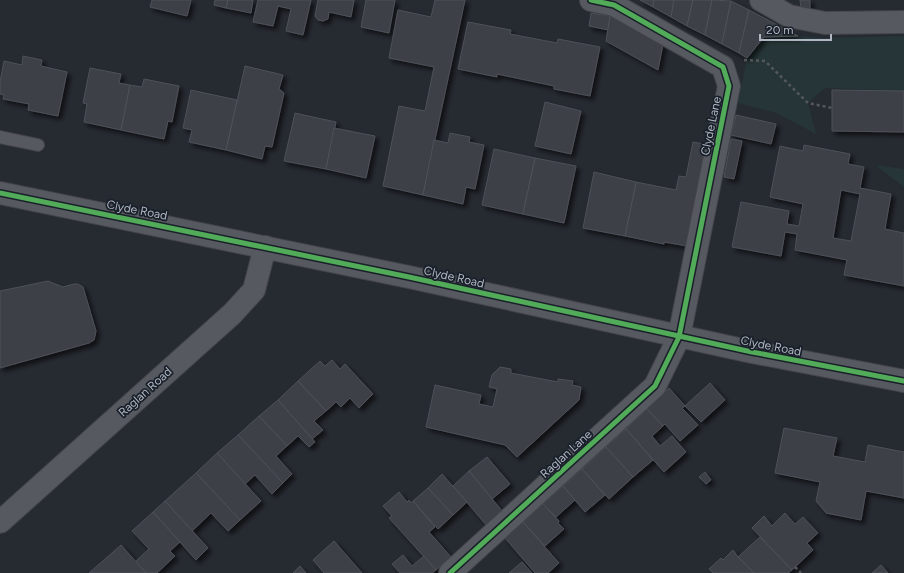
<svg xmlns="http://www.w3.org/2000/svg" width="904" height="573" font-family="Figtree,sans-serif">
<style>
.green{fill:#263537}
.building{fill:#3d4046;stroke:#4d5159;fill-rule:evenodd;filter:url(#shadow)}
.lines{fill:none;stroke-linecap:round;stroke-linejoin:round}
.service-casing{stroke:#424449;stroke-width:14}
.minor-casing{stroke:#424449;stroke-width:24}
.path{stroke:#54585c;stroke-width:2.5;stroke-dasharray:3 3;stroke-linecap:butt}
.service{stroke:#56595f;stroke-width:12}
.minor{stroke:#56595f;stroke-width:22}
.cycleway-casing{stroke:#1a202a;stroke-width:8}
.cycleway{stroke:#51ab58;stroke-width:5}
.labels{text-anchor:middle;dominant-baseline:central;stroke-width:3.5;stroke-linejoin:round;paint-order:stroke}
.street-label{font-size:12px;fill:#afb6c2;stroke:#1a202a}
</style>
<defs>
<filter id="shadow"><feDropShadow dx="3.5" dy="3.5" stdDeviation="2" flood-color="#0009"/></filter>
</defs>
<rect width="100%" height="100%" fill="#262a31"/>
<!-- green -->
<g class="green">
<path d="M798 36 824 38 904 36V91L825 88 808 103 816 134 776 113 738 103 747 58 764 37Z"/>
<path d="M875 165 904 169V187Z"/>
</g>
<!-- building -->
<g class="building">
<path d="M152 0H191L187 16 150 7Z"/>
<path d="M215 0H228L226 8 214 5Z"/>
<path d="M228 0H253L251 13 226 8Z"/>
<path d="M258 0H311L303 35 286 31 291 9 278 6 273 26 253 22Z"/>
<path d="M318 0H354L351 17 329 12 328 19 323 21 318 20 315 16Z"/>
<path d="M366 0H395L389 33 361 27Z"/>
<path d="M435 0H465L423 195 383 186 399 106 425 111 434 67 389 58 398 10 431 17Z"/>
<path d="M640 0H654L653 7Z"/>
<path d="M654 0H674L671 17 653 7Z"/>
<path d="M674 0H693L687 26 671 17Z"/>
<path d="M693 0H712L705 35 687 26Z"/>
<path d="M712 0 731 1 722 44 705 35Z"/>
<path d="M800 0H810V9H801Z"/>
<path d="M731 1 749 10 739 53 722 44Z"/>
<path d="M749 10 798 36 764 37 747 58 739 53Z"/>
<path d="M591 13 610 16 608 30 589 26Z"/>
<path d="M610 16 663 44 658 70 606 41Z"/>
<path d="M468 22 511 30 510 34 557 43 558 39 600 47 590 96 554 89V86L497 74V77L458 69Z"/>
<path d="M23 56 42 60 41 66 67 72 58 116 28 110 29 104 3 99 4 95 0 94V82L4 61 22 65Z"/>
<path d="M245 66 283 75 279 89 284 93 272 147 265 146 262 159 226 150Z"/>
<path d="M90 68 121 74 119 83 130 85 121 130 84 122 87 104 83 103Z"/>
<path d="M144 79 179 86 172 122 168 121 164 139 121 130 130 85 142 87Z"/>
<path d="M191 90 237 100 226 150 189 142 192 130 183 128Z"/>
<path d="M832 90 904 91V132L832 131Z"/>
<path d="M545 102 581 111 571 154 535 146Z"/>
<path d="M295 113 336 122 326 169 284 161Z"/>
<path d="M736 115 776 124 771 144 731 135Z"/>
<path d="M334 128 375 136 366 178 326 169Z"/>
<path d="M450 133 470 137 469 142 484 145 475 189 466 187 463 204 423 195 434 140 448 143Z"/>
<path d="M731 139 742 141 734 179 724 177Z"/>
<path d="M693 142 709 145 687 246 664 242V244L625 236 636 182 676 190 679 176 686 177Z"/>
<path d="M804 145 850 154 848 164 864 167 860 188 891 194 885 229 904 233V286L844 275 847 260 795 250 797 234 785 232 781 256 732 247 741 202 789 211 787 224 799 226 803 204 770 197 780 146 803 151ZM841 190 860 194 851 241 833 238Z"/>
<path d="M494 149 535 158 523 214 482 205Z"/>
<path d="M535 158 576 166 564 223 523 214Z"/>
<path d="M594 172 636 182 625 236 583 228Z"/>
<path d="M48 281 63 287 74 284H78L83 287 96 331 94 340 89 343 0 368V291Z"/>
<path d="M332 360 340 369 345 364 373 394 359 408 350 398 341 407 336 402 326 411 298 381 320 361 325 366Z"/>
<path d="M500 367 511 369V373L558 382V379L573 381 572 385 581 387 579 400 517 457 505 445 426 427 435 385 481 395 479 404 493 407 497 389 489 387 492 375Z"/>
<path d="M298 381 326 411 314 421 323 430 312 439 278 400Z"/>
<path d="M710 383 725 400 701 422 685 406Z"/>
<path d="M669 388 685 406 682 408 698 425 680 441 665 424 663 426 647 409Z"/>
<path d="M278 400 315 442 309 447 298 436 287 446 259 416Z"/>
<path d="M647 409 663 426 652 436 660 446 672 436 686 452 664 472 626 429Z"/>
<path d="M259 416 287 446 276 456 292 474 283 483 238 435Z"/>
<path d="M784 428 837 438 833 456 865 462 868 445 904 452V498L866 491 861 520 826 513 816 501 820 482 775 473Z"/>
<path d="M626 429 653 460 633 477 606 447Z"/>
<path d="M238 435 283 483 272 494 255 475 245 484 217 453Z"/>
<path d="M606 447 633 477 609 499 582 469Z"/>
<path d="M217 453 261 501 240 520 196 473Z"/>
<path d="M487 457 510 484 492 499 469 471Z"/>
<path d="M582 469 605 495 585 512 563 486Z"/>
<path d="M469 471 503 512 487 526 453 486Z"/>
<path d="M705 472 711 480 706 484 699 477Z"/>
<path d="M196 473 240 520 228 531 211 513 192 531 165 501Z"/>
<path d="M442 474 467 502 453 515 428 488Z"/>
<path d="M563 486 575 500 556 517 543 504Z"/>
<path d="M428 488 453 515 438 529 413 501Z"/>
<path d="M399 492 407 502 409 500 411 503 413 501 435 527 429 532 451 557 436 570 389 518 392 516 383 506Z"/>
<path d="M165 501 208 548 196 560 153 512Z"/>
<path d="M543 504 559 521 558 523 564 529 545 546 523 522Z"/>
<path d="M153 512 180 542 170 551 175 556 157 573H146L135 562 149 549 132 531Z"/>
<path d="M785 513 795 524 803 517 818 533 807 543 813 550 792 570 752 528 764 516 772 526Z"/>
<path d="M523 522 559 563 548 573H535L505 538Z"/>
<path d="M760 537 792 570 788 573H754L738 557Z"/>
<path d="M334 541 362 573H324L313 560Z"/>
<path d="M121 545 146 573H89Z"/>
<path d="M733 550 738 557 754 573H713L709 569 721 558 723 560Z"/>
<path d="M403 555 412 566 424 556 436 570 432 573H400L392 564Z"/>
<path d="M522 562 532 573H509Z"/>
<path d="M881 565 888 573H872Z"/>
<path d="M300 566 306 573H293Z"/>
</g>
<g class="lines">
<defs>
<path id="service" d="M0 137 38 145"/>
<g id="minor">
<path d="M761 0 789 16 825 23 904 22"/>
<path d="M0 193 409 277 752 352 904 381"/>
<path d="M0 522 232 314 254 290 265 247"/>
<path d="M450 573 655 386 679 337 729 86 723 67 614 5 591 0"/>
</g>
</defs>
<!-- service casing -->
<use href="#service" class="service-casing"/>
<!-- minor casing -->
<use href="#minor" class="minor-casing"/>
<!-- path -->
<g class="path">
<path d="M744 60 765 61 808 103 832 108"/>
<path d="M795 567 801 573"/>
</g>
<!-- service -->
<use href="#service" class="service"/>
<!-- minor -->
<use href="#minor" class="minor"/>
<defs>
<g id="cycleway">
<path d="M0 193 409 277 752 352 904 381"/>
<path d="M450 573 655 386 679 337 729 86 723 67 614 5 591 0"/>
</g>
</defs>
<!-- cycleway casing -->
<use href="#cycleway" class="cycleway-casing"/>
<!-- cycleway -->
<use href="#cycleway" class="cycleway"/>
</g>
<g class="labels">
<!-- street labels -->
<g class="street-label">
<text transform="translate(711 126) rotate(-78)">Clyde Lane</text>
<text transform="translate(137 210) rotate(11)">Clyde Road</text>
<text transform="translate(454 277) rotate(13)">Clyde Road</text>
<text transform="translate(771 346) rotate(11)">Clyde Road</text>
<text transform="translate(145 392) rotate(-42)">Raglan Road</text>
<text transform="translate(566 454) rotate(-42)">Raglan Lane</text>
</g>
</g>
<!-- scale -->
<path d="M760 34v6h71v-6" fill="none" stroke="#afb6c2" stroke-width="2"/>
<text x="766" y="34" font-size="12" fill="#afb6c2" stroke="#1a202a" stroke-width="3" paint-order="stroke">20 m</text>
</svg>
